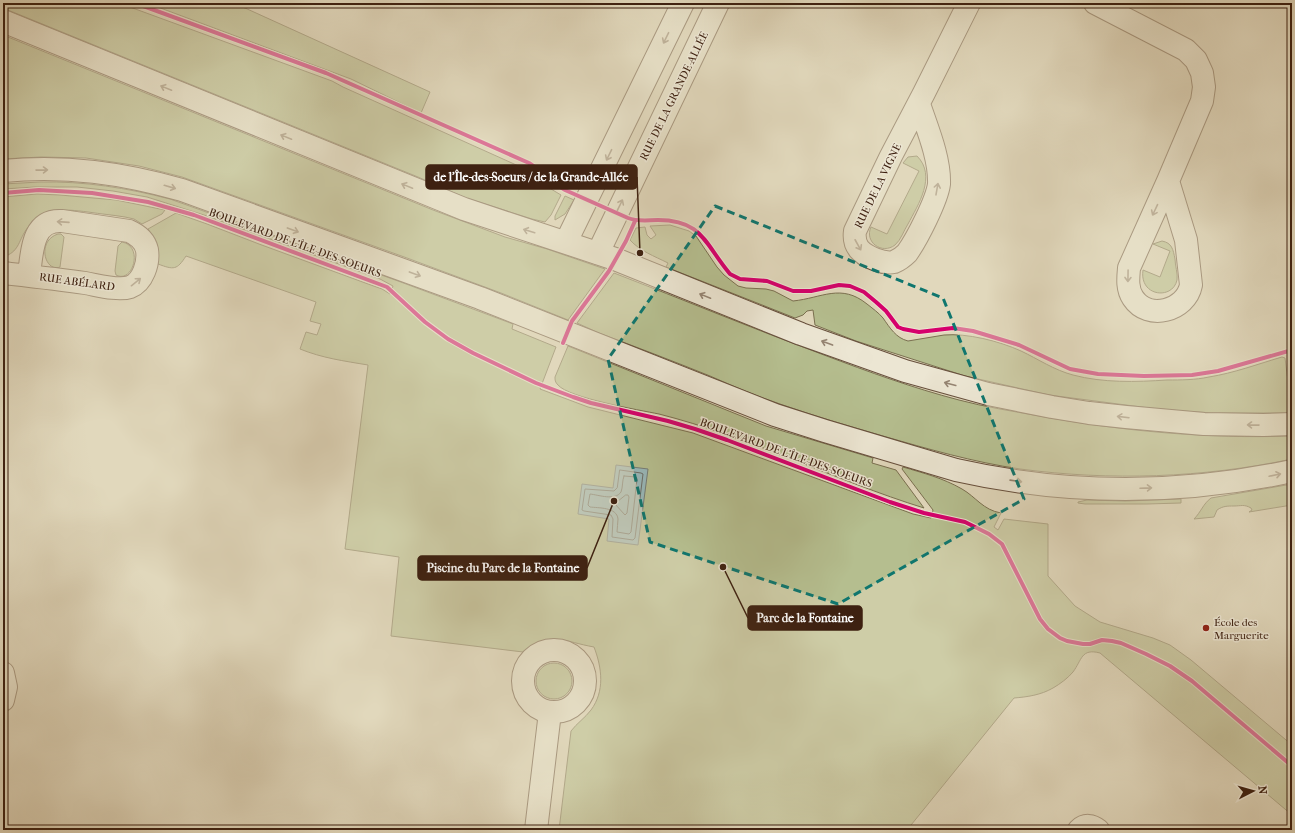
<svg xmlns="http://www.w3.org/2000/svg" width="1295" height="833" font-family="'IM FELL French Canon',serif">
<style>
.green{fill:#b5be8f;stroke:#7a7050}
.water{fill:#98b8ba;stroke:#747c76}
.lines{fill:none;stroke-linecap:round;stroke-linejoin:round}
.shore{stroke:#6b6c66;stroke-width:1}
.minor-casing{stroke:#674f3c;stroke-width:24}
.minor{stroke:#ece6d3;stroke-width:22}
.cycleway-casing{stroke:#ece6d3;stroke-width:6}
.cycleway{stroke:#d6006c;stroke-width:4}
.oneway{stroke:#958472}
.marked{fill:none;stroke:#0f766e;stroke-width:3;stroke-dasharray:8 5;stroke-linejoin:round}
.poi-dot{fill:#8f2418;stroke:#ece6d3;stroke-width:1.5}
.labels{text-anchor:middle;dominant-baseline:central;stroke-width:3;stroke-linejoin:round;paint-order:stroke}
.street-label{font-size:11px;fill:#3e2111;stroke:#ece6d3}
.poi-label{font-size:11px;fill:#3e2111;stroke:#ece6d3;text-anchor:start}
.leader{fill:none;stroke:#3e2111;stroke-width:1.5}
.callout-dot{fill:#3e2111;stroke:#ece6d3;stroke-width:1.5}
.callout{fill:#3e2111;stroke:#3e2111;stroke-width:1.5}
.callout-label{font-size:12px;text-anchor:middle;font-weight:bold;fill:#fff}
</style>
<rect width="100%" height="100%" fill="#e1d8bc"/>
<filter id="stains"><feTurbulence type="fractalNoise" baseFrequency=".005" numOctaves="4"/><feColorMatrix values="0 0 0 0 .2 0 0 0 0 .09 0 0 0 0 .02 0 0 0 .5 -.17"/></filter>
<radialGradient id="worn" r=".72"><stop offset=".6" stop-color="#630" stop-opacity="0"/><stop offset="1" stop-color="#630" stop-opacity=".3"/></radialGradient>
<!-- green -->
<g class="green">
<path d="M3 3H119L332 81 343 87 523 168 536 176 551 189 561 195 551 215 545 222 532 219 466 198 418 177 3 8Z"/>
<path d="M147 3H234L430 92 421 113 351 79Z"/>
<path d="M3 35 433 210 505 237 547 249 605 269 568 320 501 293 407 258 182 177 139 166 86 158 41 157 3 159Z"/>
<path d="M917 156C937 176 918 205 908 224 904 230 901 240 895 245 882 255 864 242 871 227L887 234 919 171 903 163 908 157Z"/>
<path d="M40 182C84 181 127 188 170 199L398 281 513 324 512 329 556 347 540 389 588 407 693 433 913 514 931 518 933 510 902 469 903 467C923 473 943 478 962 489 976 497 983 510 1001 513L994 527 998 530 1004 519 1048 524V576L1075 606 1100 622 1153 638 1170 645 1191 660 1292 745V815L1100 653C1081 648 1082 660 1073 672 1068 678 1060 684 1053 688 1041 695 1027 697 1014 698L907 830H559L571 731C577 723 585 718 591 710 605 691 602 668 594 647 565 642 549 630 523 652L391 636 399 557 345 549 368 365C344 361 322 358 300 349L306 332 317 335 321 324 310 321 316 302 186 256C177 270 174 270 158 264 159 251 155 240 148 229L176 213 207 224 259 244 368 284 382 289 390 294 393 286 380 279 204 215 147 197 113 191 77 187H35L3 189V184Z"/>
<path d="M37 194 60 195 116 200 165 210 162 214 142 224 134 219 125 217C113 215 101 214 88 212 63 209 42 206 26 230 18 242 19 252 3 257V197Z"/>
<path d="M565 196 574 200 565 214 555 220V216Z"/>
<path d="M670 225 689 231 696 236 717 267 724 275 738 286 746 288 766 289 774 291 793 301C822 298 841 283 867 304 872 308 879 313 883 318 890 328 896 338 908 341 920 339 932 337 944 335 967 333 999 341 1021 351 1038 359 1054 370 1073 375 1103 383 1136 382 1167 380 1181 380 1195 380 1209 377 1234 373 1258 364 1282 357L1285 358 1292 413H1213L1182 411 1149 408 1049 395 965 376 856 341 815 325 813 310 807 311 803 315 795 318 666 267 668 263C654 256 640 251 630 240L636 228 645 227 647 235 651 239 656 235 650 226Z"/>
<path d="M58 234H61L64 237 60 267C45 273 36 241 58 234Z"/>
<path d="M1162 241C1172 243 1173 249 1175 259 1175 265 1178 274 1177 280 1173 300 1139 297 1143 270L1160 277 1170 251 1153 244Z"/>
<path d="M122 242C144 246 133 284 116 275L115 271 118 246Z"/>
<path d="M614 273C684 300 754 329 824 355 869 372 913 388 959 400 985 407 1012 411 1039 416 1122 431 1207 439 1292 436V459C1202 478 1111 481 1020 469 973 462 928 449 883 436 849 426 814 416 780 404 756 396 733 386 710 376 673 361 636 347 599 333L577 323Z"/>
<path d="M568 346 766 426 873 458 872 463 896 470 924 508C834 480 750 437 659 414 639 410 569 398 558 385 555 382 555 380 555 377Z"/>
<path d="M1292 484V505L1249 512 1252 510 1251 508C1244 504 1241 506 1234 506 1227 506 1223 506 1217 510L1214 517 1194 519C1201 512 1203 504 1211 498Z"/>
<path d="M1181 499V503L1147 504H1085L1078 503V502L1087 500 1125 501Z"/>
<circle cx="554" cy="681" r="18"/>
</g>
<!-- water -->
<path class="water" d="M616 465 648 469 638 545 607 541 609 519 578 514 582 484 613 488Z"/>
<g class="lines">
<!-- shore -->
<g class="shore">
<path d="M620 470 641 473 643 474 635 538 633 540 612 537 613 519 611 515 584 511 582 510 585 489 614 491 617 488Z"/>
<path d="M624 476 636 477 637 479 631 532 629 534 617 532C617 528 618 523 618 519 617 507 598 508 590 507L588 505 590 494C599 495 615 501 621 492 623 487 622 481 624 476Z"/>
<path d="M626 495H628L629 497 627 513 625 515 615 504Z"/>
</g>
<defs>
<g id="minor">
<path d="M1095 3 1186 50 1196 60 1202 73 1204 87 1202 101 1168 181 1129 268C1128 279 1127 289 1133 298 1148 321 1186 311 1191 285L1186 240 1168 181"/>
<path d="M3 21 464 209 615 259 801 334 905 371 988 394 1052 407 1089 413 1126 417 1204 424 1263 425 1292 424"/>
<path d="M919 104C927 128 940 158 939 184 937 200 917 239 907 253 903 257 899 260 894 262 883 264 866 257 859 249 855 244 854 238 855 231L891 156 924 93 969 3"/>
<path d="M3 171C66 165 122 173 182 190L480 298 775 415 825 431 956 470C1067 495 1181 495 1292 471"/>
<path d="M566 242 683 3"/>
<path d="M598 253 718 3"/>
<path d="M3 273C30 276 58 279 85 283 97 285 118 291 130 287 143 282 149 263 147 250 145 241 138 235 129 231L62 221C31 219 32 254 29 275"/>
<circle cx="554" cy="681" r="31"/>
<path d="M3 673 6 687 3 700"/>
<path d="M536 830 550 712"/>
<path d="M1079 830C1085 824 1092 825 1098 830"/>
</g>
</defs>
<!-- minor casing -->
<use href="#minor" class="minor-casing"/>
<!-- minor -->
<use href="#minor" class="minor"/>
<defs>
<g id="cycleway">
<path d="M135 3 326 73 529 163C542 171 552 183 565 190L628 218C638 222 648 220 658 220 700 220 704 241 726 269L730 274 740 279 767 281 793 291H811L839 285 850 286 864 292 876 302 886 311 898 327 903 329 919 332 953 328 973 331 1019 345 1070 369 1098 374 1144 376 1192 375 1218 371 1292 350"/>
<path d="M3 193 39 190 92 193 148 202 194 215 387 287 425 322 448 339 473 353 536 383 573 397 591 403 668 421 695 429 727 440 890 502 924 513 965 522 989 534 1002 544 1040 619 1048 629 1060 638 1067 641 1083 644H1090L1102 640 1112 641 1121 643 1146 654 1170 666 1192 681 1292 766"/>
<path d="M563 343 572 321 609 271 626 241 635 221"/>
</g>
</defs>
<!-- cycleway casing -->
<use href="#cycleway" class="cycleway-casing"/>
<!-- cycleway -->
<use href="#cycleway" class="cycleway"/>
</g>
<!-- one-way arrows -->
<defs><path id="oneway-shaft" d="M-6 0H5M1.5-3L5.5 0L1.5 3" fill="none" stroke-width="1.6" stroke-linecap="round" stroke-linejoin="round"/></defs>
<g class="oneway">
<use href="#oneway-shaft" transform="translate(666 38) rotate(116)"/>
<use href="#oneway-shaft" transform="translate(166 88) rotate(-158)"/>
<use href="#oneway-shaft" transform="translate(286 137) rotate(-158)"/>
<use href="#oneway-shaft" transform="translate(609 155) rotate(116)"/>
<use href="#oneway-shaft" transform="translate(42 170) rotate(-1)"/>
<use href="#oneway-shaft" transform="translate(407 186) rotate(-158)"/>
<use href="#oneway-shaft" transform="translate(170 187) rotate(16)"/>
<use href="#oneway-shaft" transform="translate(937 189) rotate(-80)"/>
<use href="#oneway-shaft" transform="translate(620 205) rotate(-64)"/>
<use href="#oneway-shaft" transform="translate(1155 210) rotate(115)"/>
<use href="#oneway-shaft" transform="translate(63 222) rotate(-176)"/>
<use href="#oneway-shaft" transform="translate(293 230) rotate(20)"/>
<use href="#oneway-shaft" transform="translate(529 231) rotate(-163)"/>
<use href="#oneway-shaft" transform="translate(858 245) rotate(61)"/>
<use href="#oneway-shaft" transform="translate(415 274) rotate(20)"/>
<use href="#oneway-shaft" transform="translate(1128 276) rotate(91)"/>
<use href="#oneway-shaft" transform="translate(136 282) rotate(-39)"/>
<use href="#oneway-shaft" transform="translate(705 296) rotate(-158)"/>
<use href="#oneway-shaft" transform="translate(827 343) rotate(-160)"/>
<use href="#oneway-shaft" transform="translate(950 384) rotate(-165)"/>
<use href="#oneway-shaft" transform="translate(1123 417) rotate(-173)"/>
<use href="#oneway-shaft" transform="translate(1253 425) rotate(-179)"/>
<use href="#oneway-shaft" transform="translate(1275 475) rotate(-12)"/>
<use href="#oneway-shaft" transform="translate(1016 481) rotate(8)"/>
<use href="#oneway-shaft" transform="translate(1146 488) rotate(-2)"/>
</g>
<!-- marked area -->
<path d="M0 0H1295V833H0ZM715 206 943 298 1024 499 838 604 650 542 608 359Z" fill="#e1d8bc" fill-opacity=".55" fill-rule="evenodd"/>
<path class="marked" d="M715 206 943 298 1024 499 838 604 650 542 608 359Z"/>
<!-- markers -->
<circle class="poi-dot" cx="1206" cy="628" r="4"/>
<g class="labels">
<!-- street labels -->
<g class="street-label">
<text transform="translate(674 96) rotate(-64)">RUE DE LA GRANDE-ALLÉE</text>
<text transform="translate(878 186) rotate(-64)">RUE DE LA VIGNE</text>
<text transform="translate(295 243) rotate(20)">BOULEVARD DE L'ÎLE-DES-SOEURS</text>
<text transform="translate(77 282) rotate(8)">RUE ABÉLARD</text>
<text transform="translate(786 453) rotate(20)">BOULEVARD DE L'ÎLE-DES-SOEURS</text>
</g>
<!-- poi labels -->
<g class="poi-label">
<text x="1214" y="622">École des<tspan x="1214" dy="13">Marguerite</tspan></text>
</g>
</g>
<!-- callouts -->
<path class="leader" d="M640 253L637 177M614 501L587 568M723 567L748 618"/>
<g class="callout-dot">
<circle cx="640" cy="253" r="4"/>
<circle cx="614" cy="501" r="4"/>
<circle cx="723" cy="567" r="4"/>
</g>
<g class="callout">
<rect x="426" y="165" width="211" height="24" rx="4"/>
<rect x="418" y="556" width="169" height="24" rx="4"/>
<rect x="748" y="606" width="114" height="24" rx="4"/>
</g>
<g class="callout-label">
<text x="531" y="181">de l'Île-des-Soeurs / de la Grande-Allée</text>
<text x="503" y="572">Piscine du Parc de la Fontaine</text>
<text x="805" y="622">Parc de la Fontaine</text>
</g>
<!-- margin -->
<rect width="1295" height="833" fill="none" stroke="#e1d8bc" stroke-width="16"/>
<rect x="4" y="4" width="1287" height="825" fill="none" stroke="#3e2111" stroke-width="2"/>
<rect x="8" y="8" width="1279" height="817" fill="none" stroke="#3e2111"/>
<!-- north arrow -->
<g transform="translate(1253 791) rotate(84)" stroke="#ece6d3" stroke-width="3" paint-order="stroke">
<path d="M0-3L7 15L0 10L-7 15Z" fill="#3e2111"/>
<text y="-6" font-size="11" font-weight="bold" text-anchor="middle" fill="#3e2111">N</text>
</g>
<rect width="100%" height="100%" filter="url(#stains)"/>
<rect width="100%" height="100%" fill="url(#worn)"/>
</svg>
